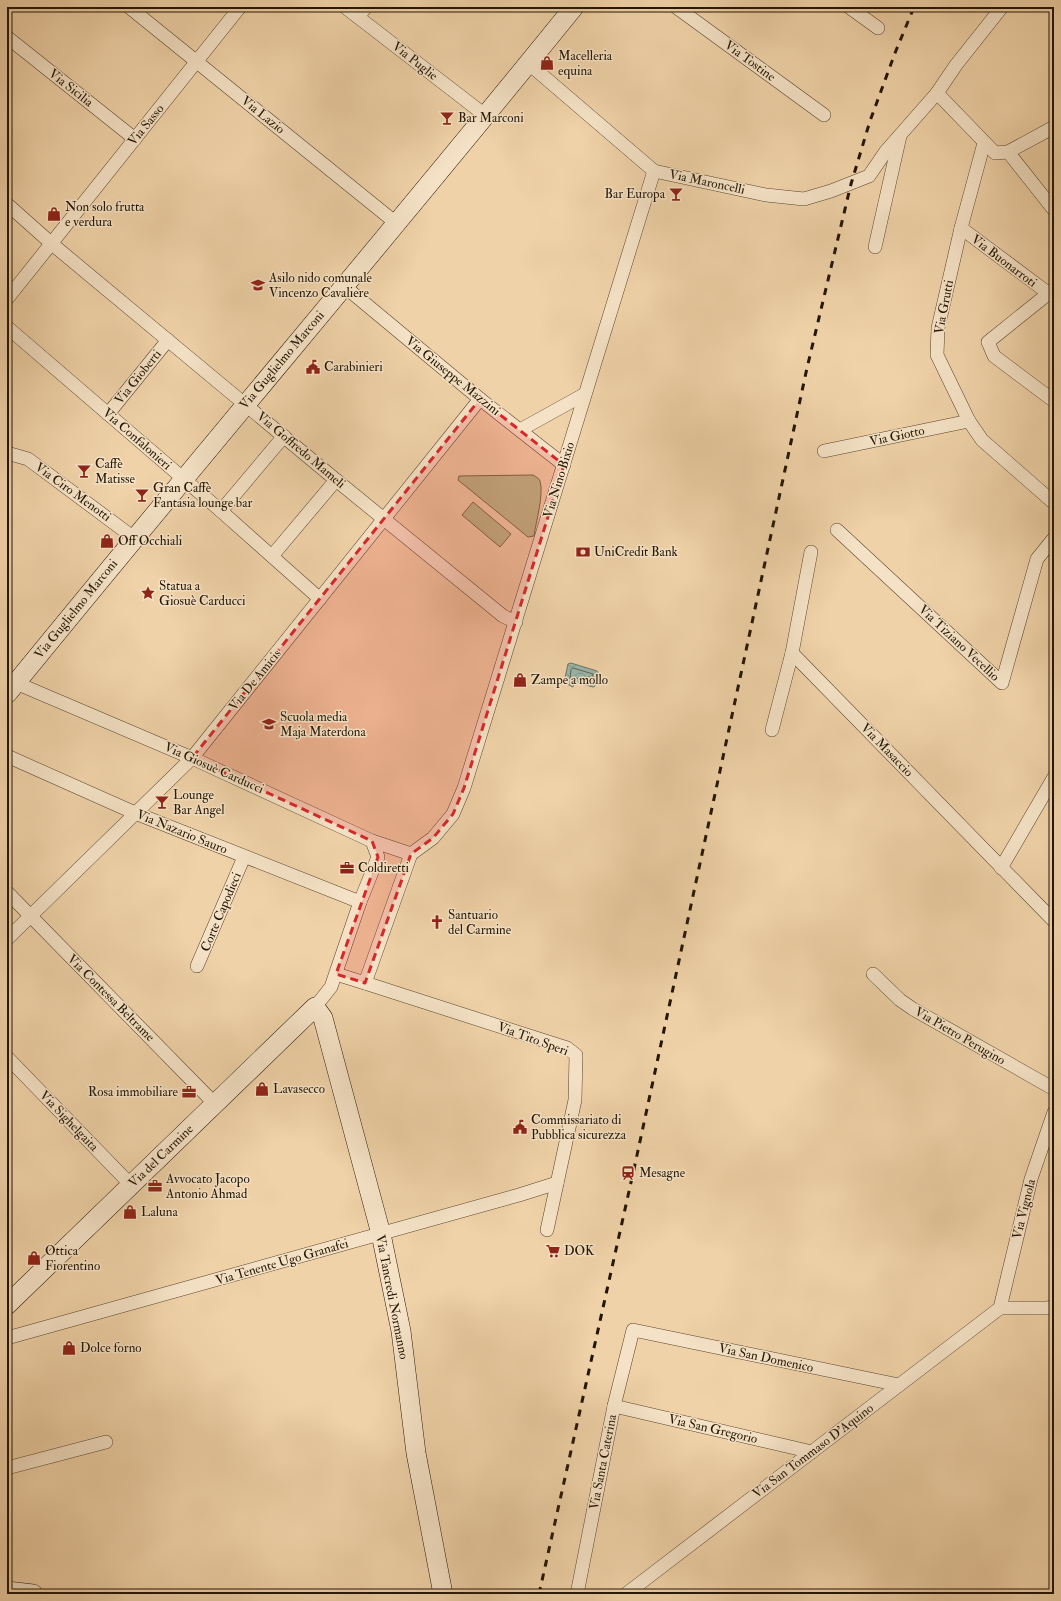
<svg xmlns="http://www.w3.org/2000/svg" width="1061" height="1601" font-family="'IM FELL Double Pica',serif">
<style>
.grass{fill:#babb87;stroke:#6e6845}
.water{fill:url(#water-waves);stroke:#6a7667}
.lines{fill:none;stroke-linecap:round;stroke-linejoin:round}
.shore{stroke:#5e6656;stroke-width:1}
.street-casing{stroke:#56442c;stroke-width:14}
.secondary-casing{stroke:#231503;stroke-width:20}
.street{stroke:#f5e2c6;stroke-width:13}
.secondary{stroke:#f5e2c6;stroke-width:19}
.rail{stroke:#231503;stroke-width:3;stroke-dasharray:7 7;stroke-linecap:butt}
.marked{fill:#d62828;fill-opacity:0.2;stroke:#d62828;stroke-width:3;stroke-dasharray:8 5;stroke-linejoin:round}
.labels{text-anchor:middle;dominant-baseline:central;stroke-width:3;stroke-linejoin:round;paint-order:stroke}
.poi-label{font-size:13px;fill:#231503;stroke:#f5e2c6;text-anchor:start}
.street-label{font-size:13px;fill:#231503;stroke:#f5e2c6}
</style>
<defs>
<pattern id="water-waves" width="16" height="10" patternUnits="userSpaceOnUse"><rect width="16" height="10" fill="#9ab7aa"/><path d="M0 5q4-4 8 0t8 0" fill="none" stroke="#849c91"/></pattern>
</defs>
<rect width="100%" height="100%" fill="#f0d2a8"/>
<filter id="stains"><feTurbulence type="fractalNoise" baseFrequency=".005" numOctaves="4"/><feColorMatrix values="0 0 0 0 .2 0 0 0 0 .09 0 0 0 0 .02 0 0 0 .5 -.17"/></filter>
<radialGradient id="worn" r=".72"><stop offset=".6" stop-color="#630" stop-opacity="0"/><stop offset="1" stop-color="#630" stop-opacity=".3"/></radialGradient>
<!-- grass -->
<g class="grass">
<path d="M533 475C536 477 539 478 540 481 544 495 536 521 534 536L528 537 458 480 459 476Z"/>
<path d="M473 502 511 534 500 547 462 515Z"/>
</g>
<!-- water -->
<path class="water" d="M571 663 597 671 598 673 595 686 593 687 575 682 573 687 567 684 565 678 568 664Z"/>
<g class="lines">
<!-- shore -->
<path class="shore" d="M573 668 593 674 592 681 590 682 576 678 570 679 571 670Z"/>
<defs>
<g id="street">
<path d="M129 7 396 223"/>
<path d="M345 7 486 116"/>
<path d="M676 7 824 115"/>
<path d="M849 7 878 28"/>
<path d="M358 17 366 7"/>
<path d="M7 37 135 139"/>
<path d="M528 63 654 171 766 195 804 199 831 191 869 176 886 151 937 93 956 65 1002 7"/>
<path d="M937 93 995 153 1008 152 1054 127"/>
<path d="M984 143 961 228 938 328 937 355 969 421 982 440 1054 503"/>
<path d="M1008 152 1054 210"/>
<path d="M7 204 52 244 336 480 503 616 516 622"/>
<path d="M961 228 1048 293"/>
<path d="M875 247 900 136"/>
<path d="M344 286 480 399 564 465"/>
<path d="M1054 289 988 342 994 356 1054 401"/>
<path d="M7 299 240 7"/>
<path d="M7 327 221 511 320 599"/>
<path d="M108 414 168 340"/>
<path d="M520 430 585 394"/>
<path d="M824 451 969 421"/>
<path d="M7 453 28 459 134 538"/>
<path d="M221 511 284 436"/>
<path d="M837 530 1002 683 1037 559 1054 538"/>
<path d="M811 552 792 653 1054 921"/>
<path d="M272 556 336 480"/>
<path d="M16 683 192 758 372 841 411 854"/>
<path d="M772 730 792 653"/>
<path d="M7 756 135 813 360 902"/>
<path d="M1001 868 1054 777"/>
<path d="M7 892 215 1104"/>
<path d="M7 939 192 758 480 399"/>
<path d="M197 966 244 857"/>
<path d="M336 974 365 983 411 854 433 838 453 814 464 788 654 171"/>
<path d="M873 974 900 1000 913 1009 1054 1089"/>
<path d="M365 983 567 1048 576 1055 575 1100 547 1230"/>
<path d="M315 1007 331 987 360 902 378 857 372 841"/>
<path d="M7 1057 131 1185"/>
<path d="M1000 1308 1031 1179 1054 1112"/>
<path d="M1000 1308H1048L1054 1306"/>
<path d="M7 1338 519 1195 557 1183"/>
<path d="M614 1406 812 1452"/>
<path d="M7 1468 106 1442"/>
<path d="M577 1594 614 1406 633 1330 899 1385"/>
<path d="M626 1594 1000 1308"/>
</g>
<g id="secondary">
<path d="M7 694C194 464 387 238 574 7"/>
<path d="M7 1305 315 1007 323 1018 381 1234 401 1331 416 1453 443 1594"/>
<path d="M7 1591 33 1594"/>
</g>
</defs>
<!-- street casing -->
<use href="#street" class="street-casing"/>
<!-- secondary casing -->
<use href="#secondary" class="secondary-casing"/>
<!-- street -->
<use href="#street" class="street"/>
<!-- secondary -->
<use href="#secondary" class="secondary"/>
<!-- rail -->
<path class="rail" d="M539 1594 634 1169 807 368 851 184 870 121 895 53 914 7"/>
</g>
<!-- marked area -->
<path class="marked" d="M480 399 564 465 464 788 453 814 433 838 411 854 365 983 336 974 378 857 372 841 192 758Z"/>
<!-- icons -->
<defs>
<symbol id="shop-bare" viewBox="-9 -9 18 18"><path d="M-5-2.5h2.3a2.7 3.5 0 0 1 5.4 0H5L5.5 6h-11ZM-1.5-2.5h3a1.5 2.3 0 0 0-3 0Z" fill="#8f2418" stroke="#f5e2c6" stroke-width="2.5" paint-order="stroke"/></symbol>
<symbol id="bar-bare" viewBox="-9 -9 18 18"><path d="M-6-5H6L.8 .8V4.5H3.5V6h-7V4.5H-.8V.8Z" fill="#8f2418" stroke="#f5e2c6" stroke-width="2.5" paint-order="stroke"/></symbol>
<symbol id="school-bare" viewBox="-9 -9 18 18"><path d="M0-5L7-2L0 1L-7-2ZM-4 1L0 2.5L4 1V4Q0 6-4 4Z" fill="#8f2418" stroke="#f5e2c6" stroke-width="2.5" paint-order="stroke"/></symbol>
<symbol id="civic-bare" viewBox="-9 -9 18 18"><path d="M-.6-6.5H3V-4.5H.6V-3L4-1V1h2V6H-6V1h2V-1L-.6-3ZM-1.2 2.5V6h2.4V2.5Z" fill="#8f2418" stroke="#f5e2c6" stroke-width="2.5" paint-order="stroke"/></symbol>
<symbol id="bank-bare" viewBox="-9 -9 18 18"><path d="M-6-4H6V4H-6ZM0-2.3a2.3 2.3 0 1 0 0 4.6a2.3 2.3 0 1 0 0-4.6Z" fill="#8f2418" stroke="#f5e2c6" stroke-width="2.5" paint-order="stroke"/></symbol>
<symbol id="sight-bare" viewBox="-9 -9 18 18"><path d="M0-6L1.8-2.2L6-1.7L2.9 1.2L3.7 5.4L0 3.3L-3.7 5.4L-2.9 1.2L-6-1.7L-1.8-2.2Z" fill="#8f2418" stroke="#f5e2c6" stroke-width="2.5" paint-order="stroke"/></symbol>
<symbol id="office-bare" viewBox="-9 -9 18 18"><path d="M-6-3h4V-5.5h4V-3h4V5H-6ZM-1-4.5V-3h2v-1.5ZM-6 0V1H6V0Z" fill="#8f2418" stroke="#f5e2c6" stroke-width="2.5" paint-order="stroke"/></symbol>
<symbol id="church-bare" viewBox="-9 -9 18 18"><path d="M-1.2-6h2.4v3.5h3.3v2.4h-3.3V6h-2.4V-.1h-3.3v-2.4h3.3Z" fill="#8f2418" stroke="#f5e2c6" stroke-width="2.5" paint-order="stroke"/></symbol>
<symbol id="station-bare" viewBox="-9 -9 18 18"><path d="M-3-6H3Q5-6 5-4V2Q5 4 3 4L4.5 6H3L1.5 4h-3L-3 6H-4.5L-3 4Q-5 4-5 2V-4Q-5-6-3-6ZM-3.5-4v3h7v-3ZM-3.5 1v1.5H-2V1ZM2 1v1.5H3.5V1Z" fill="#8f2418" stroke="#f5e2c6" stroke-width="2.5" paint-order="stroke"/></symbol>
<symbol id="supermarket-bare" viewBox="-9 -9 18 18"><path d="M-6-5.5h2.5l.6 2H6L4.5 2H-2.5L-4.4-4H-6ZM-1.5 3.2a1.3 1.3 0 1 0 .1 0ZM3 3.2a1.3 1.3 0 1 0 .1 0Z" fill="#8f2418" stroke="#f5e2c6" stroke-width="2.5" paint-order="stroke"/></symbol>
</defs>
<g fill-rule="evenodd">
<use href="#shop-bare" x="537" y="53" width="20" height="20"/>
<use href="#bar-bare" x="437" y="108" width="20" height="20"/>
<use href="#bar-bare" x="666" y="184" width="20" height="20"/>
<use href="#shop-bare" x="44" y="204" width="20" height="20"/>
<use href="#school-bare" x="248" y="275" width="20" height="20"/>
<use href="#civic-bare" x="303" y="357" width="20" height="20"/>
<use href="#bar-bare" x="74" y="461" width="20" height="20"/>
<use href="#bar-bare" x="132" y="485" width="20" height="20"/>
<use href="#shop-bare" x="97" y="531" width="20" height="20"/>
<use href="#bank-bare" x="573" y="542" width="20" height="20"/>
<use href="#sight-bare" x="138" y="583" width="20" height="20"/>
<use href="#shop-bare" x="510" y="670" width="20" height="20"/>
<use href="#school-bare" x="259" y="714" width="20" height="20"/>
<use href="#bar-bare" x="152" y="792" width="20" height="20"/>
<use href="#office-bare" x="337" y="858" width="20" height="20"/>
<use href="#church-bare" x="427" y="912" width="20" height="20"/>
<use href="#shop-bare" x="252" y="1079" width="20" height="20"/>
<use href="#office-bare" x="179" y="1082" width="20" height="20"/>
<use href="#civic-bare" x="510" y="1117" width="20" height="20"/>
<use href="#station-bare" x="618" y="1163" width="20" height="20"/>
<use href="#office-bare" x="145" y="1176" width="20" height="20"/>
<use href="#shop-bare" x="120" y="1202" width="20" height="20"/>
<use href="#supermarket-bare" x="543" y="1241" width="20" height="20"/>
<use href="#shop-bare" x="24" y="1248" width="20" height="20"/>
<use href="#shop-bare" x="59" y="1338" width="20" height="20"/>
</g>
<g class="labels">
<!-- poi labels -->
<g class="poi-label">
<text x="558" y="56">Macelleria<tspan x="558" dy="15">equina</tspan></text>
<text x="458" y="118">Bar Marconi</text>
<text x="665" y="194" text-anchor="end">Bar Europa</text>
<text x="65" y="207">Non solo frutta<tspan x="65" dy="15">e verdura</tspan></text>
<text x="269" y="278">Asilo nido comunale<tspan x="269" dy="15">Vincenzo Cavaliere</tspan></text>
<text x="324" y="367">Carabinieri</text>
<text x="95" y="464">Caffè<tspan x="95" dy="15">Matisse</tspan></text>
<text x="153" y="488">Gran Caffè<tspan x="153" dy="15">Fantasia lounge bar</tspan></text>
<text x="118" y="541">Off Occhiali</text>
<text x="594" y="552">UniCredit Bank</text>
<text x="159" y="586">Statua a<tspan x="159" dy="15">Giosuè Carducci</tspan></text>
<text x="531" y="680">Zampe a mollo</text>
<text x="280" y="717">Scuola media<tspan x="280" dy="15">Maja Materdona</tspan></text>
<text x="173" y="795">Lounge<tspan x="173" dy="15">Bar Angel</tspan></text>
<text x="358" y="868">Coldiretti</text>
<text x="448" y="915">Santuario<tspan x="448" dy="15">del Carmine</tspan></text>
<text x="273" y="1089">Lavasecco</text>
<text x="178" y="1092" text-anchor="end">Rosa immobiliare</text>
<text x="531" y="1120">Commissariato di<tspan x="531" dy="15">Pubblica sicurezza</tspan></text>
<text x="639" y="1173">Mesagne</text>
<text x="166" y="1179">Avvocato Jacopo<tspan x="166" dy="15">Antonio Ahmad</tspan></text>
<text x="141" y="1212">Laluna</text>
<text x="45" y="1251">Ottica<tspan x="45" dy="15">Fiorentino</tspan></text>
<text x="564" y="1251">DOK</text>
<text x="80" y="1348">Dolce forno</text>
</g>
<!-- street labels -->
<g class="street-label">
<text transform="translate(415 61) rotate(38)">Via Puglie</text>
<text transform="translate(750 61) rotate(36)">Via Tostine</text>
<text transform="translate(71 88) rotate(38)">Via Sicilia</text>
<text transform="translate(263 115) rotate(39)">Via Lazio</text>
<text transform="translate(146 125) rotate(-51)">Via Sasso</text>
<text transform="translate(707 182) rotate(12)">Via Maroncelli</text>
<text transform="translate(1004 261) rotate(37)">Via Buonarroti</text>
<text transform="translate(944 307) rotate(-79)">Via Grutti</text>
<text transform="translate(282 360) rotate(-50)">Via Guglielmo Marconi</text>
<text transform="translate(453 376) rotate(39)">Via Giuseppe Mazzini</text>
<text transform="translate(138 377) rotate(-51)">Via Gioberti</text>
<text transform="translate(897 436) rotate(-12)">Via Giotto</text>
<text transform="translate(137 439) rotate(41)">Via Confalonieri</text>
<text transform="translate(301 450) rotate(40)">Via Goffredo Mameli</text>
<text transform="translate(559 480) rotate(-73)">Via Nino Bixio</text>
<text transform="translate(73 492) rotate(36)">Via Ciro Menotti</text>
<text transform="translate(76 609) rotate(-51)">Via Guglielmo Marconi</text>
<text transform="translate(959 643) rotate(43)">Via Tiziano Vecellio</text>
<text transform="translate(255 680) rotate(-51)">Via De Amicis</text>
<text transform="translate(887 750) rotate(46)">Via Masaccio</text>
<text transform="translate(214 768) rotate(24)">Via Giosuè Carducci</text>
<text transform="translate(182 832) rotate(22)">Via Nazario Sauro</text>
<text transform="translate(221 912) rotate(-67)">Corte Capodieci</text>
<text transform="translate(111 998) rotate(45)">Via Contessa Beltrame</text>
<text transform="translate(960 1036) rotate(30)">Via Pietro Perugino</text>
<text transform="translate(533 1039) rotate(20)">Via Tito Speri</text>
<text transform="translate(69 1121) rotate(46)">Via Sighelgaita</text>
<text transform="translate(161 1156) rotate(-44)">Via del Carmine</text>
<text transform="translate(1024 1209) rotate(-76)">Via Vignola</text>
<text transform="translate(282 1262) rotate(-16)">Via Tenente Ugo Granafei</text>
<text transform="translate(392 1297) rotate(79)">Via Tancredi Normanno</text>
<text transform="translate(766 1358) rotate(12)">Via San Domenico</text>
<text transform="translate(713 1429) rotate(13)">Via San Gregorio</text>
<text transform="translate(813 1451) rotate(-37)">Via San Tommaso D'Aquino</text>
<text transform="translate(603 1462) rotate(-79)">Via Santa Caterina</text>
</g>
</g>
<!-- margin -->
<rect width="1061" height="1601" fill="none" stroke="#f0d2a8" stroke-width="24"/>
<rect x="8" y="8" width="1045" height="1585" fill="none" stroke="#231503" stroke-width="2"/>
<rect x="12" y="12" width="1037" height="1577" fill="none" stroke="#231503"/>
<rect width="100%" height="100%" filter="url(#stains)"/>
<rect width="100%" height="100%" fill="url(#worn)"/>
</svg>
